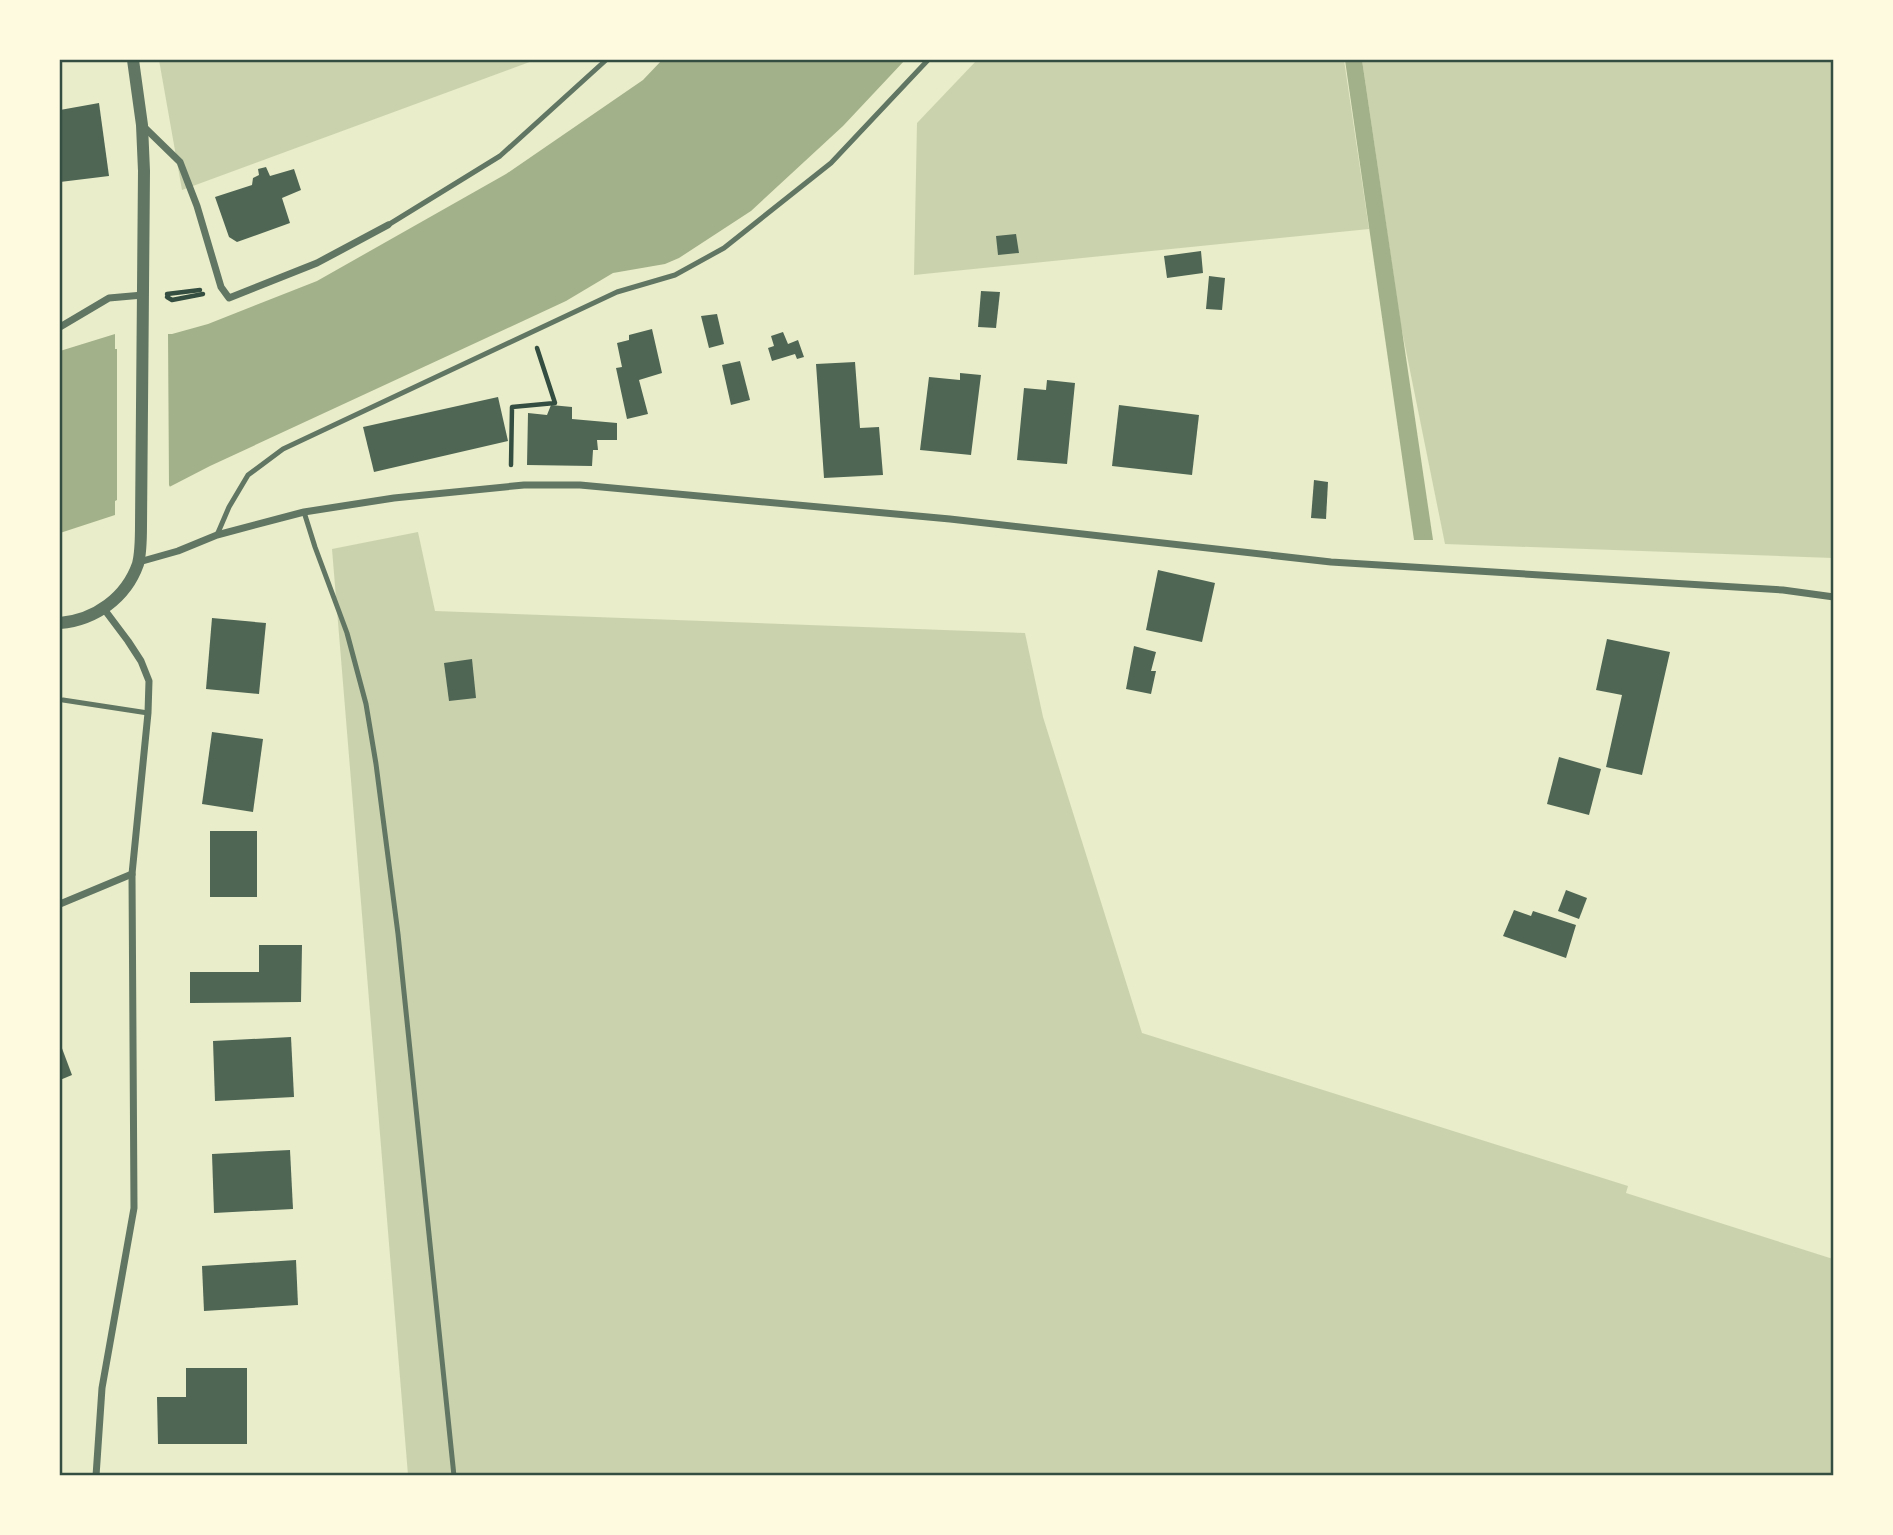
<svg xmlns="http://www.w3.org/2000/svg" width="1893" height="1535" font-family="Georgia,serif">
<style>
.green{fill:#cad2ad}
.water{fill:#a3b18a}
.pier{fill:#e9edc9}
.building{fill:#4f6655}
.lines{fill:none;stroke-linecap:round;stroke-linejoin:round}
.path{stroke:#344e41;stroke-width:4.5}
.service{stroke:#617663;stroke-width:5}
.minor{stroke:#617663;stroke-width:7}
.tertiary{stroke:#617663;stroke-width:12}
.neatline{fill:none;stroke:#344e41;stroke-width:2.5}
</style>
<rect width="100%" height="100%" fill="#e9edc9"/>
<!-- green -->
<g class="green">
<path d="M159 60H535L182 190Z"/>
<path d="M977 60H1344L1369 229 914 275 917 123Z"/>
<path d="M1362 60H1833V558L1445 544 1401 326Z"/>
<path d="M418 532 435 611 1025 633 1043 717 1142 1033 1628 1186 1626 1193 1833 1259V1475H408L332 549Z"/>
</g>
<!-- water -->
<g class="water">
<path d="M662 60H905L843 126 751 211 679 258 665 264 613 273 566 301 210 466 115 515 60 533V351L115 334H172L208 324 317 281 506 174 643 80Z"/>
<path d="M1345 60H1362L1433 540H1414Z"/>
</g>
<!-- pier -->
<path class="pier" d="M115 330H171V333L168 334 169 485 171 489 115 519V501L117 500V349H115Z"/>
<!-- building -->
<g class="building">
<path d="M99 103 109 176 60 182V110Z"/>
<path d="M266 167 270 176 294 169 301 190 282 198 290 223 237 242 229 237 215 197 252 185 253 178 259 175 258 169Z"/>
<path d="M1016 234 1019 253 998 255 996 236Z"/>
<path d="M1201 251 1203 273 1167 278 1164 256Z"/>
<path d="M1209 276 1225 278 1222 310 1206 309Z"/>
<path d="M981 291 1000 292 996 328 978 327Z"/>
<path d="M717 314 724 344 709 348 701 316Z"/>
<path d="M652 329 662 373 639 380 648 414 627 419 616 368 622 367 617 343 629 340V335Z"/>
<path d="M783 332 788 344 798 340 804 357 797 359 795 354 772 361 768 348 774 346 771 336Z"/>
<path d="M740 361 750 400 731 405 722 365Z"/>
<path d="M855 362 860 428 879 427 883 475 824 478 816 364Z"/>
<path d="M960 373 981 375 971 455 920 450 929 377 960 380Z"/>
<path d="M1047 380 1075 383 1067 464 1017 460 1024 388 1046 390Z"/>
<path d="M498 397 508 441 374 472 363 427Z"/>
<path d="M551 405 572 407V419L617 423V440H597L598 450H593L592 466 527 465 528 413 547 415Z"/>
<path d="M1119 405 1199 415 1192 475 1112 466Z"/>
<path d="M1314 480 1328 482 1326 519 1311 518Z"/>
<path d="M1158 570 1215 583 1202 642 1146 630Z"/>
<path d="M212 618 266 623 259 694 206 689Z"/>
<path d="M1607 639 1670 652 1642 775 1606 767 1622 695 1596 690Z"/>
<path d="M1134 646 1156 652 1151 671H1156L1151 694 1126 689Z"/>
<path d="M472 659 476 698 449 701 444 663Z"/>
<path d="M212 732 263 739 253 812 202 804Z"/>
<path d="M1559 757 1601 769 1589 815 1547 804Z"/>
<rect x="210" y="831" width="47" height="66"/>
<path d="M1566 890 1587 898 1579 919 1558 911Z"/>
<path d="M1514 910 1531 916 1533 911 1576 925 1566 958 1503 936Z"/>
<path d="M259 945H302L301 1002 190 1003V972H259Z"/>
<path d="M291 1037 294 1097 215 1101 213 1041Z"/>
<path d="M60 1043 72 1075 60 1080Z"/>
<path d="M290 1150 293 1209 214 1213 212 1154Z"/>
<path d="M296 1260 298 1305 204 1311 202 1266Z"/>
<path d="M186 1368H247V1444H158L157 1397H186Z"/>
</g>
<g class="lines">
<!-- path -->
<g class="path">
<path d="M167 294 200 290"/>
<path d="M167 297 172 300 203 294"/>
<path d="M511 465 512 407 555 403 537 348"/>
</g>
<!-- service -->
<g class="service">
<path d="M388 225 500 156 606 60"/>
<path d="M304 512 315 547 347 633 366 704 376 764 398 934 454 1476"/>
<path d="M217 535 229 507 248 475 283 449 617 292 675 275 724 248 831 163 928 60"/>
<path d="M63 700 148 713"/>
</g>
<!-- minor -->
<g class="minor">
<path d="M142 125 180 162 197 206 221 287 229 298 317 263 388 225"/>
<path d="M60 327 109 298 143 295"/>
<path d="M139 562 178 551 217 535 304 512 394 498 524 485H580L950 519 1331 562 1783 590 1834 597"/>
<path d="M60 904 132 874"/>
<path d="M96 1476 102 1388 134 1208 132 874 148 713 149 681 141 661 128 641 104 609"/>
</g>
<!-- tertiary -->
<path class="tertiary" d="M60 623C95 620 126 598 138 564 141 552 141 537 141 525L144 171 142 125 133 60"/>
</g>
<!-- border -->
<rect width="1893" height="1535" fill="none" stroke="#fefae0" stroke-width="122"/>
<rect x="61" y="61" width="1771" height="1413" class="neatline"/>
</svg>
